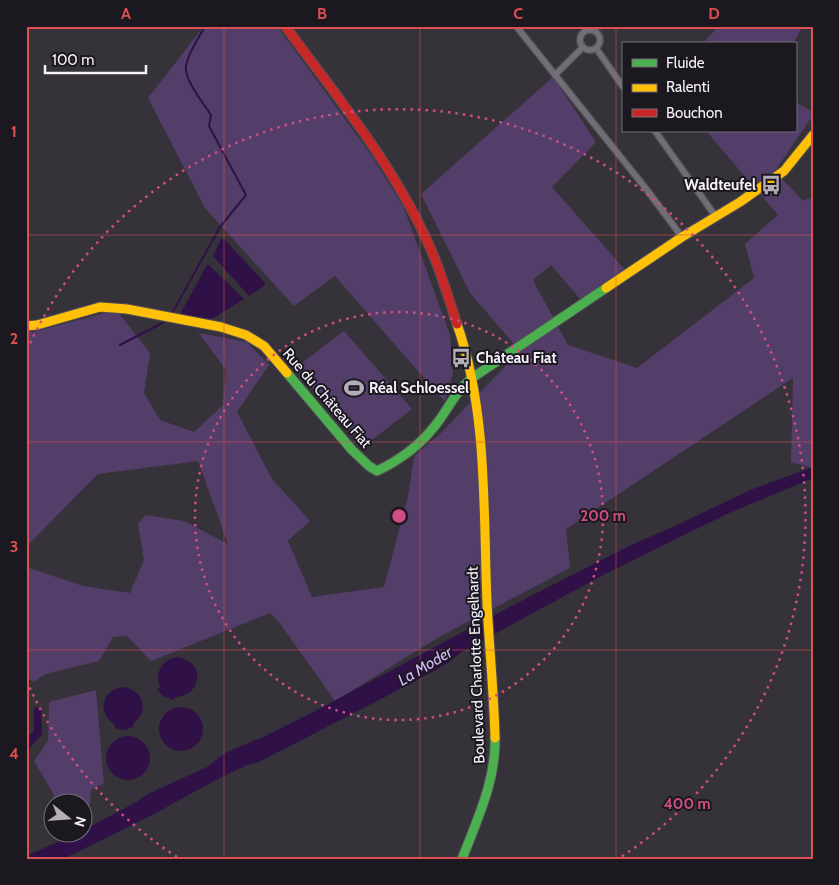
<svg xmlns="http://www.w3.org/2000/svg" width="839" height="885" font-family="Cabin,sans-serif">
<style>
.green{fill:#533d69}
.water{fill:#2f1147}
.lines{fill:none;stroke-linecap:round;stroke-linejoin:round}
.stream{stroke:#2f1147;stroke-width:2}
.street-casing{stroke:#514e54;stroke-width:8}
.fast-casing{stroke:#514e54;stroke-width:11}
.slow-casing{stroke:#514e54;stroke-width:11}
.jam-casing{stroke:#514e54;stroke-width:11}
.street{stroke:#726e77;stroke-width:5.5}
.fast{stroke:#4caf50;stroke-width:9}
.slow{stroke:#ffc107;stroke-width:9}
.jam{stroke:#c62828;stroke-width:9}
.grid{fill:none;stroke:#dc5052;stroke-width:1;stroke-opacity:0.55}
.ring{fill:none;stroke:#cf4e83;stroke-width:2.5;stroke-dasharray:2.5 5}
.labels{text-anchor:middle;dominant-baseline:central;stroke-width:4;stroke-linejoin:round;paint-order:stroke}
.poi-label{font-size:15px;font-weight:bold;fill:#f6f1fb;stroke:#1b181f;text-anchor:start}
.street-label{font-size:15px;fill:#f6f1fb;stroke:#1b181f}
.water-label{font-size:16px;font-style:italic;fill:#d7b6fe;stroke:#1b181f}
.centre{fill:#cf4e83;stroke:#1b181f;stroke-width:2.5}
.ring-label{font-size:15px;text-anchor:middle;font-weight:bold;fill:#cf4e83;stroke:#1b181f;stroke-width:4;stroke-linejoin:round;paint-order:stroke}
.neatline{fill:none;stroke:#dc5052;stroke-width:2}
.grid-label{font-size:16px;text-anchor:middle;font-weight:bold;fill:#dc5052}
</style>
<rect width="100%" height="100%" fill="#36323a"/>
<!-- green -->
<g class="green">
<path d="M204 26H277L372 156 404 208 450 335 453 373 445 402 335 276 294 306 205 208 148 98Z"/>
<path d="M719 26H803L793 44H702Z"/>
<path d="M553 77 596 142 552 187 626 271 581 300 551 265 533 280 568 345 637 368 754 278 745 244 778 215 706 131H795V102L813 112V115L775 171 803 201 813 197V468L791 462 793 378 566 529 570 568 439 637 335 701 279 622 270 613 151 661 127 636 113 637 99 661 46 674 33 682 26 676V567L83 586 130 593 144 560 138 524 145 515 184 521 228 544 198 461 98 474 26 547V329L33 332 105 313 118 312 150 353 144 393 160 420 194 432 223 405 226 370 199 333 247 342 269 365 237 412 272 479 310 521 288 541 312 597 384 587 408 496 414 456 439 435 520 351 470 293 421 194Z"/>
<path d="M344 331 412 409 364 446 295 368Z"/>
<path d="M96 690 104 784 91 789 89 815 83 818 82 802H53L54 795 34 761 48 741 49 702Z"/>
</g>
<!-- water -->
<g class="water">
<path d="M221 239H224L265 283V285L249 296 213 256Z"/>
<path d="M207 265H209L244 299 217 316 208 320 179 316Z"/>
<path d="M813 467V478L727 514 603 575 460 653 448 663 408 685 259 762 247 765 216 780 154 814 63 859H26V856L78 833 82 832 83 830 133 804 150 793 207 767 225 753 265 736 319 709 519 602 631 545 675 526 750 490Z"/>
<path d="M179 657C206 663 202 696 175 697L174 700 163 696 157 689 160 687C154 672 163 658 179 657Z"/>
<path d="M122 687C144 689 150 711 133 724L134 727 123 730 114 728 115 725C97 713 101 691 122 687Z"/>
<path d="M41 707 42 734 26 752V738L34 731V708Z"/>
<circle cx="181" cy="729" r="22"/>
<circle cx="128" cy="758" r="22"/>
</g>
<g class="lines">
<!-- stream -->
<g class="stream">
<path d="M171 315 220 227 246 195 209 126 211 115C204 104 184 80 186 66 188 52 199 38 205 26"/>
<path d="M120 345 164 322"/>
</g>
<defs>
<g id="street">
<path d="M516 26 647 190 682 237"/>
<circle cx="590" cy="40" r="10"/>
<path d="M596 48 623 87"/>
<path d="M555 75 583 47"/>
<path d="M655 131 716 217"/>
</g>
<g id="fast">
<path d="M287 373 352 450 369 466 377 471C400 460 419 446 434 427 449 409 453 394 472 378L606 288"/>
<path d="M462 859C477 820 496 781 495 738"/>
</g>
<g id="slow">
<path d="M606 288 682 237 740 202 784 171 813 135"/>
<path d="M457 324C488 413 483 509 487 602 489 647 494 692 495 738"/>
<path d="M26 326 37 325 100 307 127 309 221 327 246 335 264 346 287 373"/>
</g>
<path id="jam" d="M285 26C338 98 397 169 432 252 442 275 449 300 457 324"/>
</defs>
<!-- street casing -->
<use href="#street" class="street-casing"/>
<!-- fast casing -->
<use href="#fast" class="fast-casing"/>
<!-- slow casing -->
<use href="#slow" class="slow-casing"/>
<!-- jam casing -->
<use href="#jam" class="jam-casing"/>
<!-- street -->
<use href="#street" class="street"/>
<!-- fast -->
<use href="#fast" class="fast"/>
<!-- slow -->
<use href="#slow" class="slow"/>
<!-- jam -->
<use href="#jam" class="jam"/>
</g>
<!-- grid -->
<path class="grid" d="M224 26V859M420 26V859M616 26V859M26 235H813M26 442H813M26 650H813"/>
<!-- distance rings -->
<g class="ring">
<circle cx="399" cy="516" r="204"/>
<path d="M177 857A407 407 0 0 1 27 682M27 350A407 407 0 1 1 621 857"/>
</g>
<!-- icons -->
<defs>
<symbol id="bus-bare" viewBox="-9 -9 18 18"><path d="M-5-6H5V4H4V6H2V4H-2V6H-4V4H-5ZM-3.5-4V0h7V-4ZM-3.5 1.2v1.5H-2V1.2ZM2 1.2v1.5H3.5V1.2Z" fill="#b3aeb7" stroke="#1b181f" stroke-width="2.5" paint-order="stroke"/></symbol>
<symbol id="stadium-bare" viewBox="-9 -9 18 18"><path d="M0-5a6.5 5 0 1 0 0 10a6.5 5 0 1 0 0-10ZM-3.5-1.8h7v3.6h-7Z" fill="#b3aeb7" stroke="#1b181f" stroke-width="2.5" paint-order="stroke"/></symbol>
</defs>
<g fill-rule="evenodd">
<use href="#bus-bare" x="757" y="171" width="28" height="28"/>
<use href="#bus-bare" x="447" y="344" width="28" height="28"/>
<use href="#stadium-bare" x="340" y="374" width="28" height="28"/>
</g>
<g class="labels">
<!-- poi labels -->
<g class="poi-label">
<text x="756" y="185" text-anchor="end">Waldteufel</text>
<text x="476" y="358">Château Fiat</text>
<text x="369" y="388">Réal Schloessel</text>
</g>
<!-- street labels -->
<g class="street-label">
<text transform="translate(327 398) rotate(49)">Rue du Château Fiat</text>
<text transform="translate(476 665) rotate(-92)">Boulevard Charlotte Engelhardt</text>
</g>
<!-- water labels -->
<g class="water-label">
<text transform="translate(425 666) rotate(-31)">La Moder</text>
</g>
</g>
<circle cx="399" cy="516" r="8" class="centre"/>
<g class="ring-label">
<text x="603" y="521">200 m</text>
<text x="687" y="809">400 m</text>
</g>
<!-- border -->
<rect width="839" height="885" fill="none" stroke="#1b181f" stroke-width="55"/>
<!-- legend -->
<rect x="622" y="42" width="175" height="90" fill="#1b181f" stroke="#736f77"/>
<rect x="632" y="59" width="25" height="8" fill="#4caf50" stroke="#736f77"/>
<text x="666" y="68" font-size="15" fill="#f6f1fb">Fluide</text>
<rect x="632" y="84" width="25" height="8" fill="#ffc107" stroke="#736f77"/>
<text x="666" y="92" font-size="15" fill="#f6f1fb">Ralenti</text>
<rect x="632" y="109" width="25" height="8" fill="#c62828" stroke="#736f77"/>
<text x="666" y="118" font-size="15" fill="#f6f1fb">Bouchon</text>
<!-- north arrow -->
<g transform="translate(68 818) rotate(107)"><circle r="24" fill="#1b181f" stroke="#736f77"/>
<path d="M0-4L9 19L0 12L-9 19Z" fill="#b3aeb7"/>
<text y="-8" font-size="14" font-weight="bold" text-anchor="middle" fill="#f6f1fb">N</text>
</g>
<!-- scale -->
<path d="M45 65v8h101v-8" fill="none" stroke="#f6f1fb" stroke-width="2.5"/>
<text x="52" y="65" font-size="15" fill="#f6f1fb" stroke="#1b181f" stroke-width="4" paint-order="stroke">100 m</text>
<rect x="28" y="28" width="784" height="830" class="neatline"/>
<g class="grid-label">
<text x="126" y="19">A</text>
<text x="322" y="19">B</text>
<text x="518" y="19">C</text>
<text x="714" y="19">D</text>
<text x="14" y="137">1</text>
<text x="14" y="344">2</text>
<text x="14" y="552">3</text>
<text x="14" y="759">4</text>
</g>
</svg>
